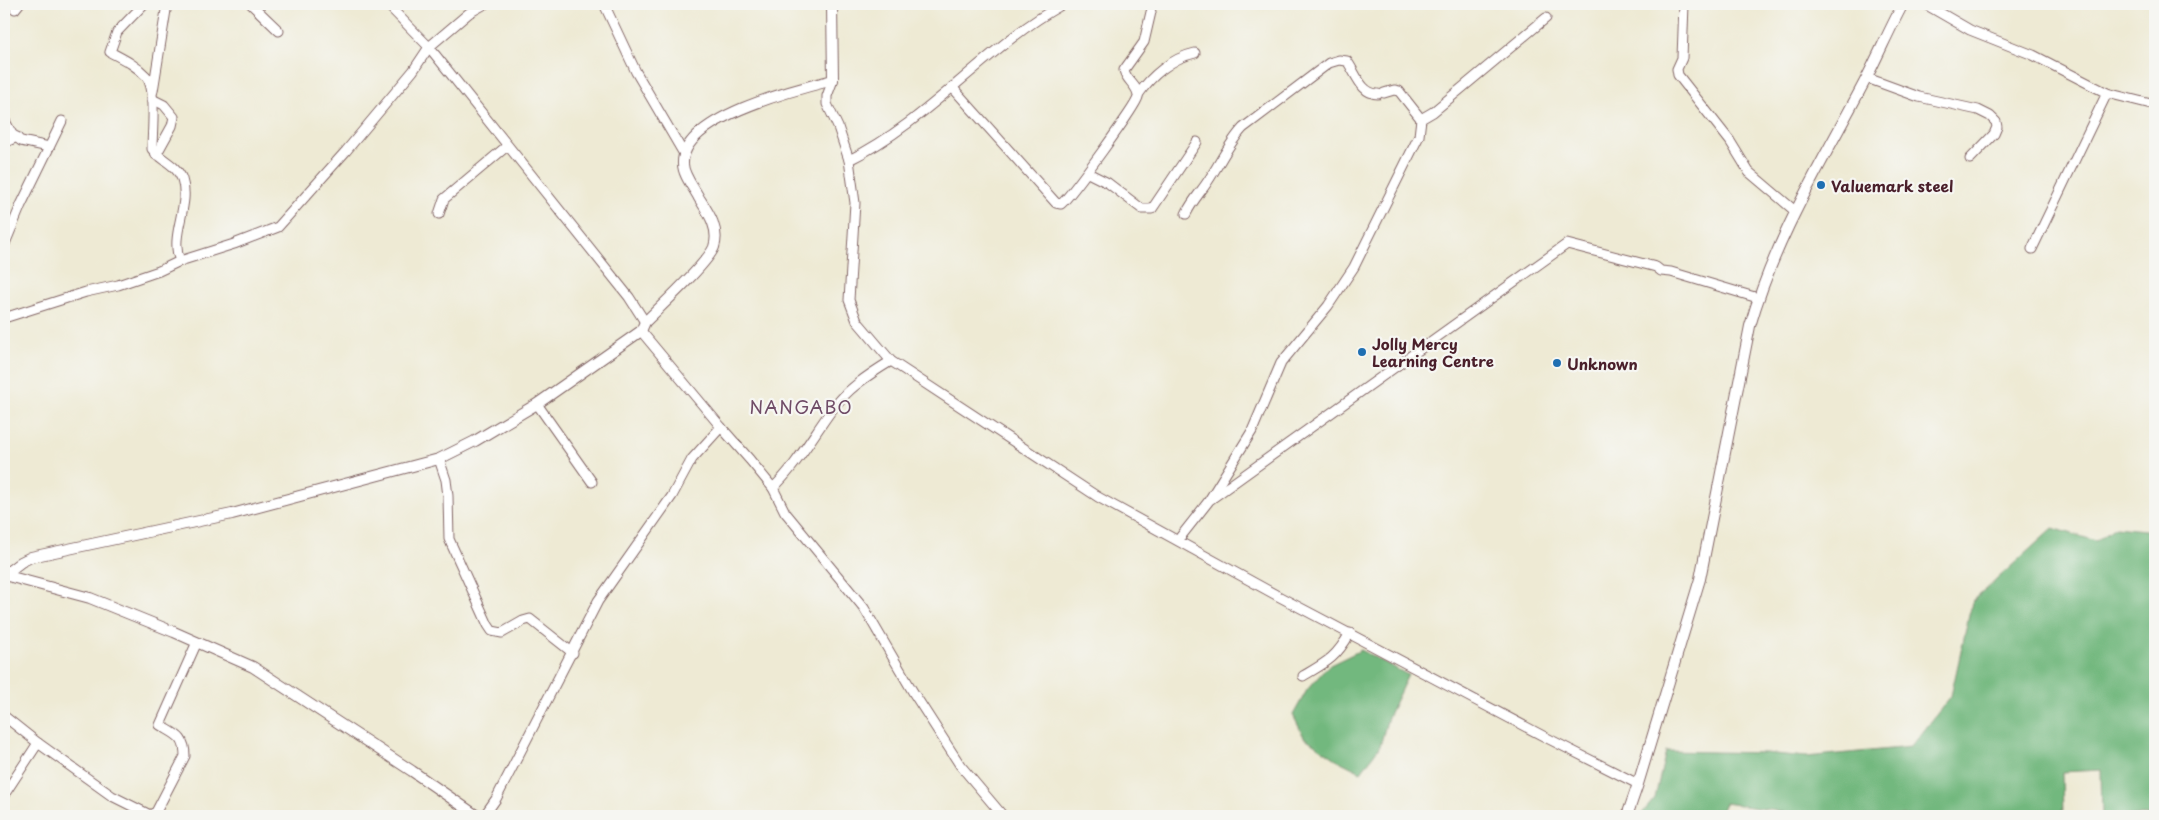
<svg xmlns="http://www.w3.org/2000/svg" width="2159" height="820" font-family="'Playpen Sans',sans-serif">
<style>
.forest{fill:#72b87e;stroke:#5e6c54}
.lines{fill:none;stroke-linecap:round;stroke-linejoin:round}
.minor-casing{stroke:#836666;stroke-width:11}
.tertiary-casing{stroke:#836666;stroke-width:12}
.minor{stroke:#fff;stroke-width:9}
.tertiary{stroke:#fff;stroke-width:10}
.poi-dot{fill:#1f6fb2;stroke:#f6f6f2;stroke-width:2}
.labels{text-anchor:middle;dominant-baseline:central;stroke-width:4.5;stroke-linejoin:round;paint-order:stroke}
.poi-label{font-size:15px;font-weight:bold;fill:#4a1f2b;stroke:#f6f6f2;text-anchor:start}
.quarter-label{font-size:18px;letter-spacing:1px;fill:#704c67;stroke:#f6f6f2}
</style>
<rect width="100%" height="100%" fill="#f6f6f2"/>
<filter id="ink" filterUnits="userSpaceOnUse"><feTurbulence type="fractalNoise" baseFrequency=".02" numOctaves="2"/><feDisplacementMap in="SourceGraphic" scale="10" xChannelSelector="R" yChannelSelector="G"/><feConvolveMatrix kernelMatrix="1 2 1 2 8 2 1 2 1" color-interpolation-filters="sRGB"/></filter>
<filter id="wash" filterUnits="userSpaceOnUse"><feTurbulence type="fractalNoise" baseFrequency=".0096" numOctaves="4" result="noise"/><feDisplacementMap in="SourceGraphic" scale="20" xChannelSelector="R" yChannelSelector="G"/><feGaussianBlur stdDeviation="1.12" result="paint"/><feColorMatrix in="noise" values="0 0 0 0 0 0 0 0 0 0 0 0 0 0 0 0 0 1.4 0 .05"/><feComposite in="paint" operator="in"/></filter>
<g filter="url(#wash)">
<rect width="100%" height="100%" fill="#eeead4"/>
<!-- forest -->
<g class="forest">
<path d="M2115 527 2155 531V816H2102L2101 770 2062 772 2063 816H1808L1725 803 1719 816H1640L1655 798 1666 751 1765 753 1806 757 1911 747 1951 696 1972 602 2053 528 2096 541Z"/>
<path d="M1361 650 1408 675 1388 717 1380 746 1361 772 1339 761 1304 737 1293 715 1307 690 1328 666Z"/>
</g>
</g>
<g filter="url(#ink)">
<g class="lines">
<defs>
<g id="minor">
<path d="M144 4 117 32 110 52C123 59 136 65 146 76 157 89 152 132 152 149 161 160 177 165 182 179 191 206 169 235 180 261"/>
<path d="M251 4 279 31"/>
<path d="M387 4 429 47 629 297 645 322"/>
<path d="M604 4 636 72 684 154"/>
<path d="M1684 4 1682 58 1677 69 1678 75 1730 141 1749 172 1795 211"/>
<path d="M1925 4 1970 30 2033 55 2107 93 2155 105"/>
<path d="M15 9 19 4"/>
<path d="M1867 78 1919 97 1978 110 1990 116 1996 122 1997 127 1994 134 1970 159"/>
<path d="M833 80 827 96V104L838 127 849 160 855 203 849 300 857 321 891 361 1098 497 1278 596 1547 738 1638 784"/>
<path d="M952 87 1056 203 1061 204C1070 197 1137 105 1138 97 1139 86 1126 81 1124 70L1144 42 1151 12"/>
<path d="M153 91 167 4"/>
<path d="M1384 93 1394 90 1399 91 1421 119"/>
<path d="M1138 95C1151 76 1172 58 1195 53"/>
<path d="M152 99 164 105 174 117 172 126 156 155"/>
<path d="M4 119 12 134 21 141 49 147"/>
<path d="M4 143 17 137"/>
<path d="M849 160C929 121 985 47 1063 4"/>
<path d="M1088 173 1108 183 1142 209H1152L1197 142"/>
<path d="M439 214 444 199 507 146"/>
<path d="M1186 214C1192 201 1201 192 1208 181 1220 163 1229 143 1243 128L1329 63 1339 60 1347 61C1356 73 1361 94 1378 94"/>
<path d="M4 246 21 205 62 121"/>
<path d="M2032 249 2107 93"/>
<path d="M4 318 86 292 118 285 159 271 180 261 234 244 278 227 346 151 413 71 429 47 469 13 485 4"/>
<path d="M641 331 721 427 750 460 773 488 785 512 864 608 913 692 960 765 1003 816"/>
<path d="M537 404 592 482"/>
<path d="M439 459 446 480 448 496 449 539 488 625 492 631 502 633 523 621 530 619 573 653"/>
<path d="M773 488C796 466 812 437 831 411 847 389 868 375 891 361"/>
<path d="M1211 499 1567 244 1656 267 1661 271 1671 272 1758 298"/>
<path d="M1178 540 1208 502 1252 431 1281 363 1328 306 1354 267 1419 136 1421 119 1433 112 1546 18"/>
<path d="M1303 676C1327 662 1336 658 1350 633"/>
<path d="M4 716 38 743 4 795"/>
<path d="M38 743 112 796 150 815 156 812 185 756C185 736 176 735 160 725L197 642"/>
<path d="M484 816 496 799 598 601 672 496 692 459 721 427"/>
</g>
<g id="tertiary">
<path d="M4 575 21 562 31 557 232 514 439 459 475 441 537 404 641 331 645 322C660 307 708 263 714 247 720 229 708 212 699 198 694 188 683 175 683 164 681 117 797 89 833 80L832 4"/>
<path d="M4 575 90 598 174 632 253 667 412 771 477 816"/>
<path d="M1627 816 1638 784 1700 579 1750 326C1775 238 1824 159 1866 79 1879 54 1890 28 1903 4"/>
</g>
</defs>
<!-- minor casing -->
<use href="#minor" class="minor-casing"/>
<!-- tertiary casing -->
<use href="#tertiary" class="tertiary-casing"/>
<!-- minor -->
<use href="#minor" class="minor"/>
<!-- tertiary -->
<use href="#tertiary" class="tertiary"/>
</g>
</g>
<!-- markers -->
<g class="poi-dot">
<circle cx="1821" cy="185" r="5"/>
<circle cx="1362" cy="352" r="5"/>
<circle cx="1557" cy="363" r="5"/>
</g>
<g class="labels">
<!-- poi labels -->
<g class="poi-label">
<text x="1831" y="185">Valuemark steel</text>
<text x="1372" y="343">Jolly Mercy<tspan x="1372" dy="17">Learning Centre</tspan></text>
<text x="1567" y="363">Unknown</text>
</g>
<!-- quarter labels -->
<g class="quarter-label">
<text x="801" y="406">NANGABO</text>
</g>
</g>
<!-- margin -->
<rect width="2159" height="820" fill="none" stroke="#f6f6f2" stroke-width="20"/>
</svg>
